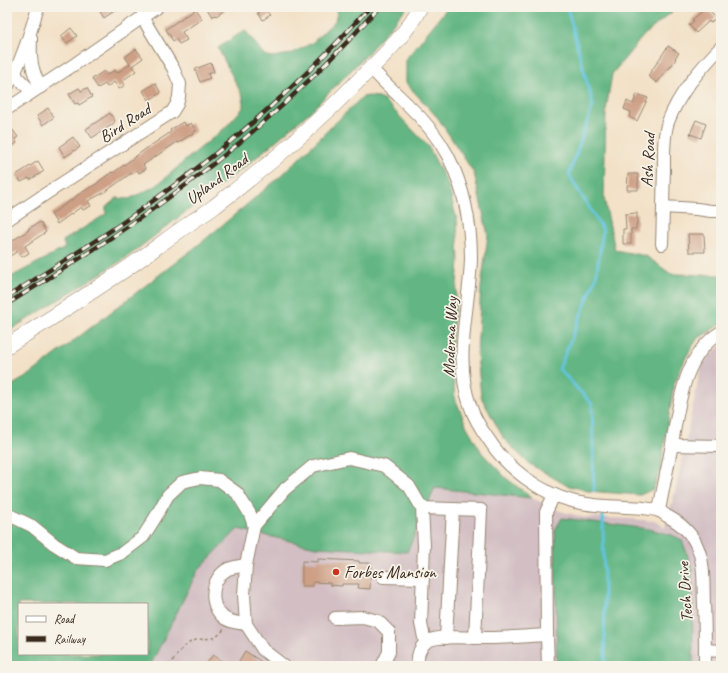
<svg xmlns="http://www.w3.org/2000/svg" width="728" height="673" font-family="Caveat,sans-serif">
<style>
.industrial{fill:#d2bec3}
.forest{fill:#63b683;stroke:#4f7050;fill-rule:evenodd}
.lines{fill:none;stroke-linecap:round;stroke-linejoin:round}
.stream{stroke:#62c5e0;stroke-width:3}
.building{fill:#cd9f85}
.minor-casing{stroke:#978672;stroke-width:14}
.major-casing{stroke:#978672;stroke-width:16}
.path{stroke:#978672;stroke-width:1.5;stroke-dasharray:3 3;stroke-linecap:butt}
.minor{stroke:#fff;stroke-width:12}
.major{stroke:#fff;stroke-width:15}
.rail-casing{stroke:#3b2a1e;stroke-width:4.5}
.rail{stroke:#f7f3e8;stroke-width:3;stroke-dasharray:9;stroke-linecap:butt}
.poi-dot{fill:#c8321e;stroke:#f7f3e8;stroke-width:1.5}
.labels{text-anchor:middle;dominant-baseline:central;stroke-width:3.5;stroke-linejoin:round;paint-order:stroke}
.street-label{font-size:17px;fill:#3b2a1e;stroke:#f7f3e8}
.poi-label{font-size:17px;fill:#3b2a1e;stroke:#f7f3e8;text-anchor:start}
</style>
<rect width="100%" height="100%" fill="#f7f3e8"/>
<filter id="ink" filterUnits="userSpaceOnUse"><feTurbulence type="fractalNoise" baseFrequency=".025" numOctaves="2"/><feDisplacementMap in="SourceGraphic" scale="8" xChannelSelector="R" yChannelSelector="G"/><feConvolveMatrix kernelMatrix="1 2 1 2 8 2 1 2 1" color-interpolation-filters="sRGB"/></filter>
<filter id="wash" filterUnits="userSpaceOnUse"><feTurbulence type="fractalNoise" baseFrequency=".012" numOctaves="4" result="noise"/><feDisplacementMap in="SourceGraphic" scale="16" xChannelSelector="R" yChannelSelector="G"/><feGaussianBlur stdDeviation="0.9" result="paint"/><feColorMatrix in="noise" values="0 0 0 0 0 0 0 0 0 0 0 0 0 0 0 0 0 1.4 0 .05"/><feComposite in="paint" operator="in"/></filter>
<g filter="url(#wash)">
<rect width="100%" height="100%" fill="#f3e1c7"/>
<!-- industrial -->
<path class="industrial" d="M721 345V666H145L151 664 198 570 238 529 316 547 435 488 532 498 560 511 583 517 631 519 654 521 665 527 676 488 699 376 703 363Z"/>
<!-- forest -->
<g class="forest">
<path d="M338 7H407L367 54 311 111 252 161 127 257 7 332V273L11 277 65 248 63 241 106 214V207L117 198 129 199 156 186 187 159 225 128 243 108V97L218 48 245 30 264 55 272 57 291 54 312 43 335 21Z"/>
<path d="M448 7H678L644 35 612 74 606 110 604 198 615 250 646 256 671 274 721 275V324L697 339 686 357 674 384 660 472 653 489 640 495 588 491 566 485 528 463 504 439 481 397 477 353 481 287 488 235 474 173 438 118 406 83V59Z"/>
<path d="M369 96 376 97 384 100 428 146 448 185 457 221 459 261 452 338V368L455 398 467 427 482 453 506 478 532 498 435 488 407 552 316 547 238 529 198 570 151 664 145 666H7V388L28 376 202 242 281 176 359 100 362 97ZM19 604H147V654H19Z"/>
<path d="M562 518 649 529 672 535 682 540 692 568 693 666H557L555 530Z"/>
</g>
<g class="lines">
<!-- stream -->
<g class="stream">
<path d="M567 7 593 105 569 175 603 230 596 278 559 369 592 404 594 491"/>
<path d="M603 516 605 666"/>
</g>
</g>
<g id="blocks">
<!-- building -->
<g class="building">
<path d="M97 7H120L104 18Z"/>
<path d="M206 7H230L216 16 215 15 212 17Z"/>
<path d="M264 8 270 15 263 20 258 13Z"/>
<path d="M706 8 716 18 710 23 709 21 696 33 689 25 694 21 692 20Z"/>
<path d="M195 9 202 19 182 32 187 40 179 44 176 39 173 41 166 29Z"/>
<path d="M71 28 77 36 67 43 61 36Z"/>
<path d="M668 46 679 53 675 58 676 59 669 69 668 68 657 83 648 76Z"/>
<path d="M136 49 143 58 132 66 136 71 122 81 125 85 119 89 114 82 107 87 105 84 98 88 92 79 104 71 107 75 115 70 117 73 130 64 125 57Z"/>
<path d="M211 63 214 72 208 74 210 78 200 82 195 69Z"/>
<path d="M155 83 161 93 149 100 143 91Z"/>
<path d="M79 88 81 91 87 88 92 97 79 105 78 103 75 104 69 94Z"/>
<path d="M637 94 648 98 637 121 629 117 631 112 624 109 627 101 633 104Z"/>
<path d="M48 108 54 117 43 125 37 116Z"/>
<path d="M110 113 115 121 113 124 92 138 86 129Z"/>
<path d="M696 120 706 124 701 138 690 134Z"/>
<path d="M183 122 186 126 191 123 196 131 178 143 177 142 143 165 146 169 139 173 137 170 131 174H130L105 192 88 201 91 206 83 210 81 207 57 224 51 214 76 197V196L98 183V182L112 172 113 173 147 148 171 132 170 130Z"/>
<path d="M7 127 9 131 12 129 18 137 15 139 17 143 7 150Z"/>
<path d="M73 137 80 147 65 157 59 147Z"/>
<path d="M38 161 44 171 30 180 29 178 21 182 16 175Z"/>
<path d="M628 174H638V190H627Z"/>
<path d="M637 213V224H636V229H631V244H623V229H626L625 214Z"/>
<path d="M40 222 46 232 25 246 29 253 22 257 18 251 10 256 7 250V244L29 230 28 229Z"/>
<path d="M688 234H704L705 252H689Z"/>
<path d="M318 559 359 561V563H371L370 589 358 588 359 584H342V586L330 585V583L313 582V586H302V561L318 562Z"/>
<path d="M245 651 268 666H236Z"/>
<path d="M213 655 230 666H205Z"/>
</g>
</g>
</g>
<g filter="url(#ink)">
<use href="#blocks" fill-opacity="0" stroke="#978672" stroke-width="1"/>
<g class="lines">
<defs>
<g id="minor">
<path d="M31 38C30 56 31 72 41 87"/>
<path d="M371 68C382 81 395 92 407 104 423 119 438 137 448 156 464 188 471 223 471 258 470 305 453 359 470 405 474 418 481 429 489 440 506 467 540 493 572 501 589 506 608 506 626 507 636 507 647 508 657 510 661 511 664 514 667 516 680 523 691 532 697 546 705 564 703 584 704 604 705 624 705 645 705 666"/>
<path d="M15 72 18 78 32 92"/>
<path d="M7 87C21 64 30 33 38 7"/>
<path d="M7 109 75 64 157 7"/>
<path d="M663 207 697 209 711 211H721"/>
<path d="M7 220 47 193 172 112 177 104 179 97 180 84 173 68 142 17"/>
<path d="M662 244C663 220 663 195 664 170 664 155 663 137 668 122 679 93 700 69 721 47"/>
<path d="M672 445 721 446"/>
<path d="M659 511C663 488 668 466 672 444 679 405 683 355 721 332"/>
<path d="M7 514 32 526 54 544 76 558 105 560 122 553 143 537 155 518 168 495 182 482 200 478 219 480 237 493 250 514 254 526"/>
<path d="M383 577 423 578"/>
<path d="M335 618 363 617 378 621 389 632V652L382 666"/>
<path d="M246 624C238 623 229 622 223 617 208 604 211 578 228 569 234 567 240 566 246 565"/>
<path d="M446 638 453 509"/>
<path d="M425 642 421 624 424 546 422 508 481 510 475 638"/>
<path d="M705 650 721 651"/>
<path d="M284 666 263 650 246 624 244 595 246 565 254 526 285 489 313 466 349 458 384 466 409 486 422 508"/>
<path d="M418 666C417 658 419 649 425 643 433 634 475 638 488 638 508 638 527 636 547 635"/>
<path d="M548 666 547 635 546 512 554 495"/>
</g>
<path id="major" d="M7 346C47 321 87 295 126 269 149 253 170 237 193 221 200 216 208 212 215 206 264 169 311 129 354 85 377 62 406 36 420 7"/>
</defs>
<!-- minor casing -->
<use href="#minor" class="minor-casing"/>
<!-- major casing -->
<use href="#major" class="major-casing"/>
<!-- path -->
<path class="path" d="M169 666C176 656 182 646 193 641 206 636 214 643 224 629"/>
<!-- minor -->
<use href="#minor" class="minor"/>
<!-- major -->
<use href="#major" class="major"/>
<defs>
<g id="rail">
<path d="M7 297C59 264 112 232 161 195 238 140 307 77 370 7"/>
<path d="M7 304C60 271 113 238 164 201 242 145 315 80 379 7"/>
</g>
</defs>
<!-- rail casing -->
<use href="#rail" class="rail-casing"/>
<!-- rail -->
<use href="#rail" class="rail"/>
</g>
</g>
<!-- markers -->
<circle class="poi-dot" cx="336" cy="572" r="4"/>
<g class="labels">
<!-- street labels -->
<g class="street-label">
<text transform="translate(125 123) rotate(-33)">Bird Road</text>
<text transform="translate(648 160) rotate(-87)">Ash Road</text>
<text transform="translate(217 179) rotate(-37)">Upland Road</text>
<text transform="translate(450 337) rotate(-88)">Moderna Way</text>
<text transform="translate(685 592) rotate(-94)">Tech Drive</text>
</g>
<!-- poi labels -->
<g class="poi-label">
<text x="344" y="572">Forbes Mansion</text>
</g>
</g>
<!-- margin -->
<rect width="728" height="673" fill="none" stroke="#f7f3e8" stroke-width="24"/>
<!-- legend -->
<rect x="18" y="603" width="130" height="52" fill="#f7f3e8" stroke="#aca397"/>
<rect x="26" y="616" width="20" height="6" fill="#ffffff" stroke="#aca397"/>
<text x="54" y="623" font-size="12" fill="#3b2a1e">Road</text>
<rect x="26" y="636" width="20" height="6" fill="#3b2a1e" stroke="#aca397"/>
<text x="54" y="643" font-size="12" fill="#3b2a1e">Railway</text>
</svg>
